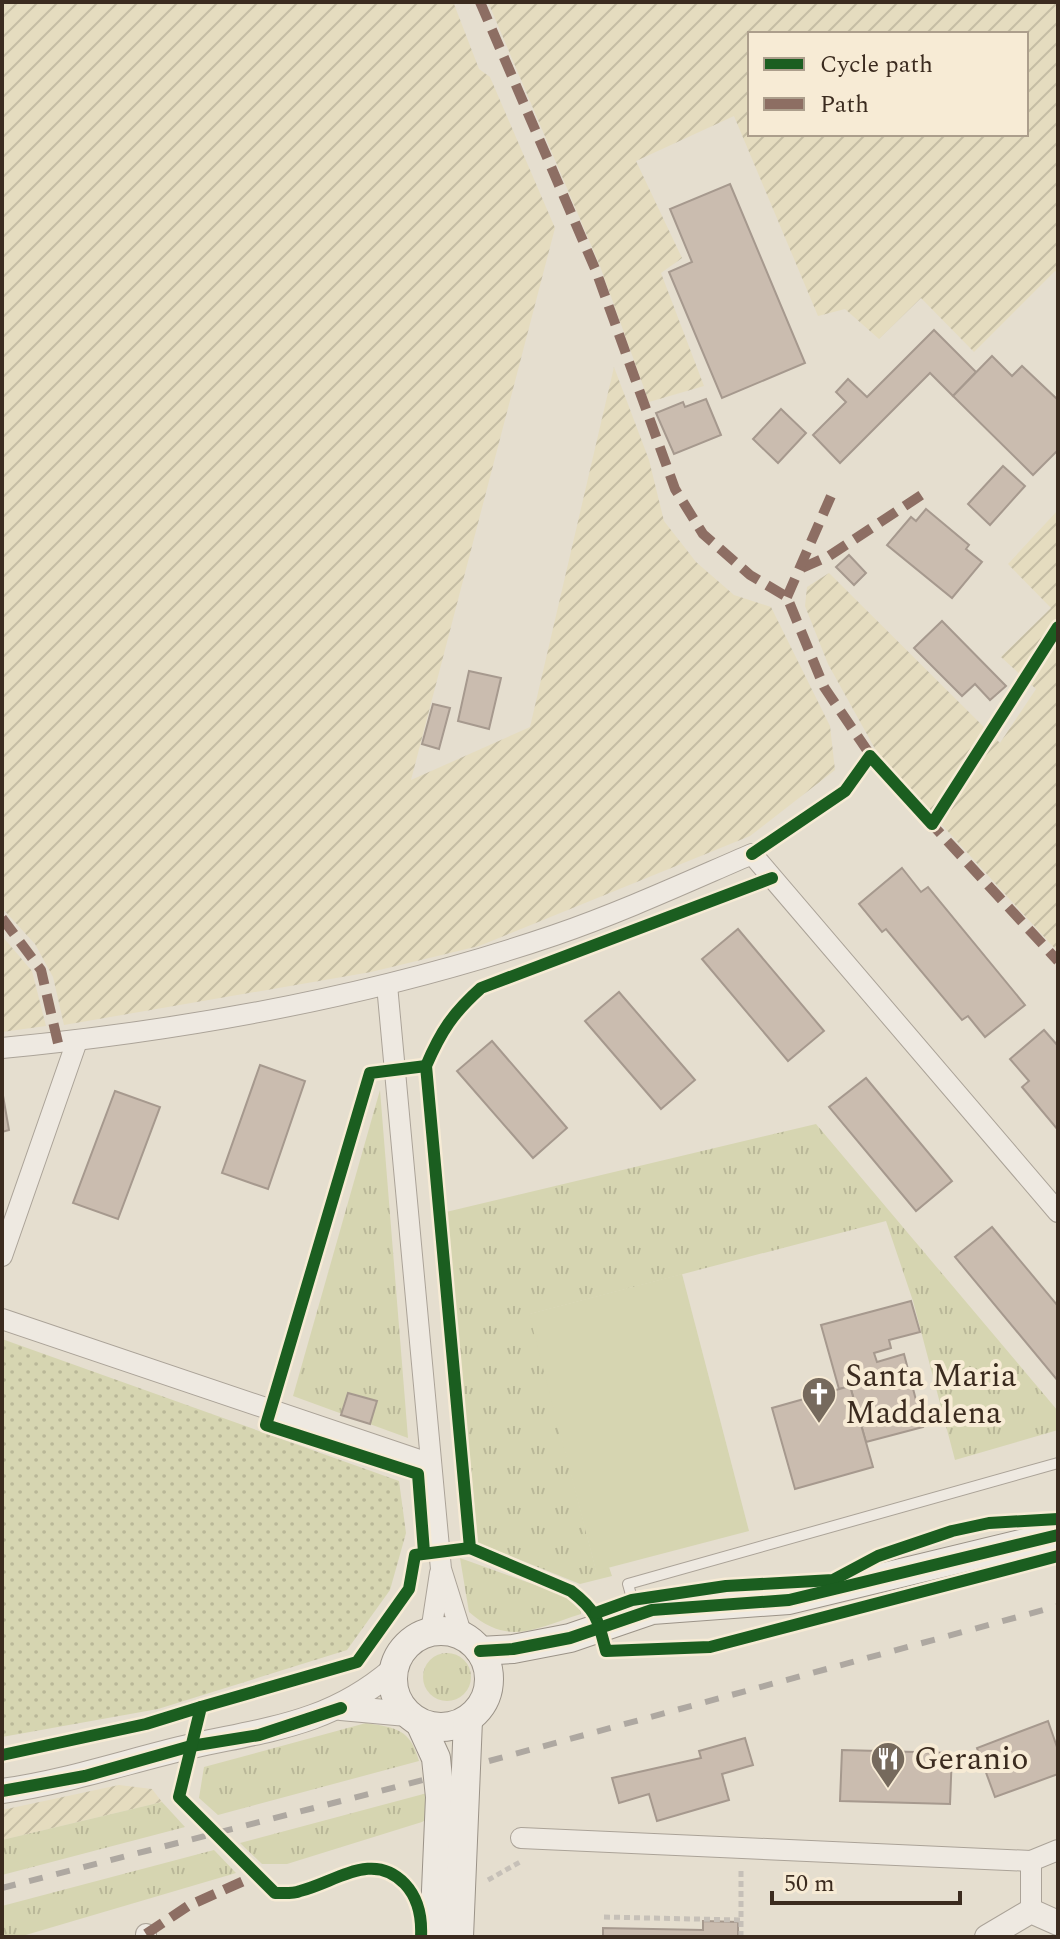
<svg xmlns="http://www.w3.org/2000/svg" width="1060" height="1939" font-family="Spectral,serif">
<style>
.farmland{fill:url(#farmland-furrows);fill-rule:evenodd}
.grass{fill:url(#grass-tufts)}
.park{fill:url(#park-dots)}
.pitch{fill:#d6d5b1}
.building{fill:#cabcaf;stroke:#a6998e;stroke-width:2}
.lines{fill:none;stroke-linecap:round;stroke-linejoin:round}
.service-casing{stroke:#aba398;stroke-width:12}
.minor-casing{stroke:#aba398;stroke-width:22}
.tertiary-casing{stroke:#aba398;stroke-width:26}
.secondary-casing{stroke:#9b9388;stroke-width:30}
.path{stroke:#c6c0b8;stroke-width:5;stroke-dasharray:6 4;stroke-linecap:butt}
.service{stroke:#eee9e1;stroke-width:10}
.minor{stroke:#eee9e1;stroke-width:20}
.tertiary{stroke:#eee9e1;stroke-width:24}
.secondary{stroke:#eee9e1;stroke-width:28}
.rail{stroke:#aea8a1;stroke-width:6;stroke-dasharray:14 14;stroke-linecap:butt}
.quiet{stroke:#8d6e63;stroke-width:10;stroke-dasharray:20 10;stroke-linecap:butt}
.cycleway-casing{stroke:#f7ebd5;stroke-width:17}
.cycleway{stroke:#1b5e20;stroke-width:12}
.labels{text-anchor:middle;dominant-baseline:central;stroke-width:8;stroke-linejoin:round;paint-order:stroke}
.poi-label{font-size:32px;fill:#3b2b1f;stroke:#f7ebd5;text-anchor:start}
</style>
<defs>
<pattern id="farmland-furrows" width="10" height="10" patternUnits="userSpaceOnUse" patternTransform="scale(2)"><rect width="10" height="10" fill="#e5dcbf"/><path d="M-1 1l2-2M0 10L10 0M9 11l2-2" fill="none" stroke="#c5bda4"/></pattern>
<pattern id="grass-tufts" width="24" height="20" patternUnits="userSpaceOnUse" patternTransform="scale(2)"><rect width="24" height="20" fill="#d6d5b1"/><path d="M3 7l-1-3M5 7V3M7 7l1-3M15 17l-1-3M17 17v-4M19 17l1-3" fill="none" stroke="#b9b798"/></pattern>
<pattern id="park-dots" width="8" height="8" patternUnits="userSpaceOnUse" patternTransform="scale(2)"><rect width="8" height="8" fill="#d6d5b1"/><path d="M2 2h.1M6 6h.1" fill="none" stroke="#b9b798" stroke-width="1.8" stroke-linecap="round"/></pattern>
</defs>
<rect width="100%" height="100%" fill="#e5decf"/>
<!-- farmland -->
<g class="farmland">
<path d="M2 2 454 4 479 69 490 77 555 228 411 780 530 727 614 367 649 460 664 521 696 562 734 595 771 607 830 726 835 770 750 836 479 946 371 972 64 1025 53 977 35 944 2 908Z"/>
<path d="M488 2H1058V273L1055 271 974 352 921 298 879 339 845 309 818 316 734 116 636 161 682 258 661 273 704 386 649 402 600 266ZM1026 34V134H750V34Z"/>
<path d="M1058 510V952L879 756 828 664 805 606 807 587 829 573 1000 743 1036 689 1001 657 1051 608 1008 564Z"/>
<path d="M2 936 32 971 46 1026 2 1032Z"/>
<path d="M119 1785 152 1789 162 1802 2 1840V1810Z"/>
</g>
<!-- grass -->
<g class="grass">
<path d="M380 1090 408 1438 293 1396Z"/>
<path d="M816 1124 1058 1411V1430L955 1460 913 1301 886 1221 530 1314 596 1570 609 1567 612 1576 580 1584 478 1543 446 1212Z"/>
<path d="M460 1558 569 1597 579 1604 581 1614C536 1628 509 1647 469 1612Z"/>
<circle cx="447" cy="1677" r="24"/>
<path d="M366 1723C397 1728 410 1729 419 1761L218 1815 199 1798 204 1767Z"/>
<path d="M431 1792 430 1817 422 1822 287 1864H262L240 1843Z"/>
<path d="M162 1802 185 1827 2 1875V1840Z"/>
<path d="M214 1850 236 1873 19 1937H2V1906Z"/>
</g>
<!-- park -->
<path class="park" d="M2 1339 399 1481 406 1533 390 1590 347 1650 158 1709 2 1737Z"/>
<!-- pitch -->
<path class="pitch" d="M682 1274 749 1531 596 1571 529 1314Z"/>
<!-- building -->
<g class="building">
<path d="M730 184 805 363 722 398 669 272 692 262 670 209Z"/>
<path d="M934 330 976 372 953 396 930 373 840 463 813 435 846 402 836 392 848 379 867 397Z"/>
<path d="M992 356 1012 376 1022 366 1058 400V450L1033 475 953 396Z"/>
<path d="M706 399 721 435 674 454 656 413 683 402 685 407Z"/>
<path d="M781 409 806 433 778 463 753 439Z"/>
<path d="M1003 466 1025 486 990 525 968 504Z"/>
<path d="M926 509 969 545 966 549 982 562 952 598 887 545 911 517 916 521Z"/>
<path d="M849 555 866 573 854 585 836 567Z"/>
<path d="M942 621 1006 686 990 700 975 684 962 696 914 648Z"/>
<path d="M469 671 501 678 489 729 458 721Z"/>
<path d="M433 704 450 708 439 749 422 744Z"/>
<path d="M902 868 921 892 928 887 1025 1005 985 1037 968 1016 962 1020 886 929 882 932 859 904Z"/>
<path d="M738 929 824 1031 788 1061 702 959Z"/>
<path d="M619 992 695 1080 661 1109 585 1021Z"/>
<path d="M1044 1030 1058 1046V1130L1022 1087 1029 1081 1010 1059Z"/>
<path d="M492 1041 567 1128 533 1158 457 1071Z"/>
<path d="M260 1065 305 1081 268 1189 222 1173Z"/>
<path d="M866 1078 952 1181 916 1211 829 1107Z"/>
<path d="M2 1090 9 1130 2 1132Z"/>
<path d="M115 1091 160 1107 118 1219 73 1203Z"/>
<path d="M992 1227 1058 1306V1381L955 1257Z"/>
<path d="M911 1301 920 1332 889 1340 891 1348 874 1353 877 1362 904 1354 923 1427 866 1442 850 1386 839 1389 821 1325Z"/>
<path d="M850 1386 873 1467 795 1489 772 1408Z"/>
<path d="M348 1393 377 1401 370 1424 341 1415Z"/>
<path d="M1048 1721 1058 1750V1774L995 1797 977 1748Z"/>
<path d="M745 1738 753 1765 722 1774 729 1800 657 1821 649 1794 619 1803 612 1778 701 1758 699 1751Z"/>
<path d="M842 1750 952 1753 950 1804 840 1801Z"/>
<path d="M703 1921 738 1922V1937H603V1928L703 1930Z"/>
</g>
<g class="lines">
<defs>
<path id="service" d="M636 1613 628 1584 1058 1463"/>
<g id="minor">
<path d="M387 985 441 1569 462 1636"/>
<path d="M2 1048C190 1030 376 996 555 935 622 912 687 882 752 854L1058 1212"/>
<path d="M2 1256 77 1041"/>
<path d="M2 1319 431 1464"/>
<path d="M431 1632 440 1573"/>
<path d="M521 1838 1031 1861"/>
<path d="M1031 1911V1861L1058 1850"/>
<path d="M146 1937V1934"/>
</g>
<g id="tertiary">
<path d="M341 1708 407 1714"/>
<path d="M2 1791C67 1782 128 1761 192 1746 269 1729 330 1724 393 1670"/>
<path d="M987 1937 1031 1911 1058 1923"/>
</g>
<g id="secondary">
<circle cx="441" cy="1679" r="48"/>
<path d="M480 1651 513 1649 570 1638 652 1610 789 1600 1058 1535"/>
<path d="M420 1723 436 1758 440 1797 434 1937"/>
<path d="M459 1937 468 1720"/>
</g>
</defs>
<!-- service casing -->
<use href="#service" class="service-casing"/>
<!-- minor casing -->
<use href="#minor" class="minor-casing"/>
<!-- tertiary casing -->
<use href="#tertiary" class="tertiary-casing"/>
<!-- secondary casing -->
<use href="#secondary" class="secondary-casing"/>
<!-- path -->
<g class="path">
<path d="M488 1880 520 1862"/>
<path d="M604 1917 741 1920V1867"/>
<path d="M741 1937V1920"/>
</g>
<!-- service -->
<use href="#service" class="service"/>
<!-- minor -->
<use href="#minor" class="minor"/>
<!-- tertiary -->
<use href="#tertiary" class="tertiary"/>
<!-- secondary -->
<use href="#secondary" class="secondary"/>
<!-- rail -->
<g class="rail">
<path d="M489 1761 1058 1606"/>
<path d="M2 1888 423 1780"/>
</g>
<!-- quiet -->
<g class="quiet">
<path d="M480 2 596 271 675 489 703 534 750 575 787 597 824 687 873 759"/>
<path d="M802 568 829 556 929 490"/>
<path d="M787 597 834 489"/>
<path d="M927 819 1058 961"/>
<path d="M2 918 41 970 58 1043"/>
<path d="M146 1934 188 1906 257 1875"/>
</g>
<defs>
<g id="cycleway">
<path d="M752 854 845 791 870 756 932 824 1058 627"/>
<path d="M772 878 481 988C453 1013 441 1031 426 1066L470 1548 571 1591C597 1611 598 1620 606 1651L710 1647 1058 1556"/>
<path d="M424 1552 418 1474 266 1425 370 1073 426 1066"/>
<path d="M596 1613 632 1600 726 1586 833 1580 878 1556 952 1531 989 1523 1058 1519"/>
<path d="M480 1651 513 1649 570 1638 652 1610 789 1600 1058 1535"/>
<path d="M2 1755 146 1724 201 1707"/>
<path d="M2 1791 85 1776 191 1746 259 1735 341 1708"/>
<path d="M421 1937C422 1918 419 1899 405 1884 373 1850 336 1882 300 1891 293 1894 283 1893 275 1893L179 1797 201 1707 357 1662 409 1589 415 1555 470 1548"/>
</g>
</defs>
<!-- cycleway casing -->
<use href="#cycleway" class="cycleway-casing"/>
<!-- cycleway -->
<use href="#cycleway" class="cycleway"/>
</g>
<!-- icons -->
<defs>
<symbol id="church-pin" viewBox="-11 -11 22 30"><path d="M0 17L-7.5 6A9.5 9.5 0 1 1 7.5 6Z" fill="#766a5d" stroke="#f7ebd5"/><path d="M-1.2-6h2.4v3.5h3.3v2.4h-3.3V6h-2.4V-.1h-3.3v-2.4h3.3Z" fill="#fff"/></symbol>
<symbol id="restaurant-pin" viewBox="-11 -11 22 30"><path d="M0 17L-7.5 6A9.5 9.5 0 1 1 7.5 6Z" fill="#766a5d" stroke="#f7ebd5"/><path d="M-5-6h1v4h1v-4h1v4h1v-4h1v5L-1.5 .5V6h-2V.5L-5-1ZM5-6V6H3V1.5H1.5Q1.5-4 5-6Z" fill="#fff"/></symbol>
</defs>
<g fill-rule="evenodd">
<use href="#church-pin" x="799" y="1374" width="40" height="54"/>
<use href="#restaurant-pin" x="868" y="1739" width="40" height="54"/>
</g>
<g class="labels">
<!-- poi labels -->
<g class="poi-label">
<text x="845" y="1376">Santa Maria<tspan x="845" dy="37">Maddalena</tspan></text>
<text x="914" y="1759">Geranio</text>
</g>
</g>
<!-- border -->
<rect width="1060" height="1939" fill="none" stroke="#3b2b1f" stroke-width="8"/>
<!-- legend -->
<rect x="748" y="32" width="280" height="104" fill="#f7ebd5" stroke="#ac9e8c" stroke-width="2"/>
<rect x="764" y="58" width="40" height="12" fill="#1b5e20" stroke="#ac9e8c" stroke-width="2"/>
<text x="820" y="72" font-size="24" fill="#3b2b1f">Cycle path</text>
<rect x="764" y="98" width="40" height="12" fill="#8d6e63" stroke="#ac9e8c" stroke-width="2"/>
<text x="820" y="112" font-size="24" fill="#3b2b1f">Path</text>
<!-- scale -->
<path d="M772 1891v12h188v-12" fill="none" stroke="#3b2b1f" stroke-width="4"/>
<text x="784" y="1891" font-size="24" fill="#3b2b1f" stroke="#f7ebd5" stroke-width="6" paint-order="stroke">50 m</text>
</svg>
